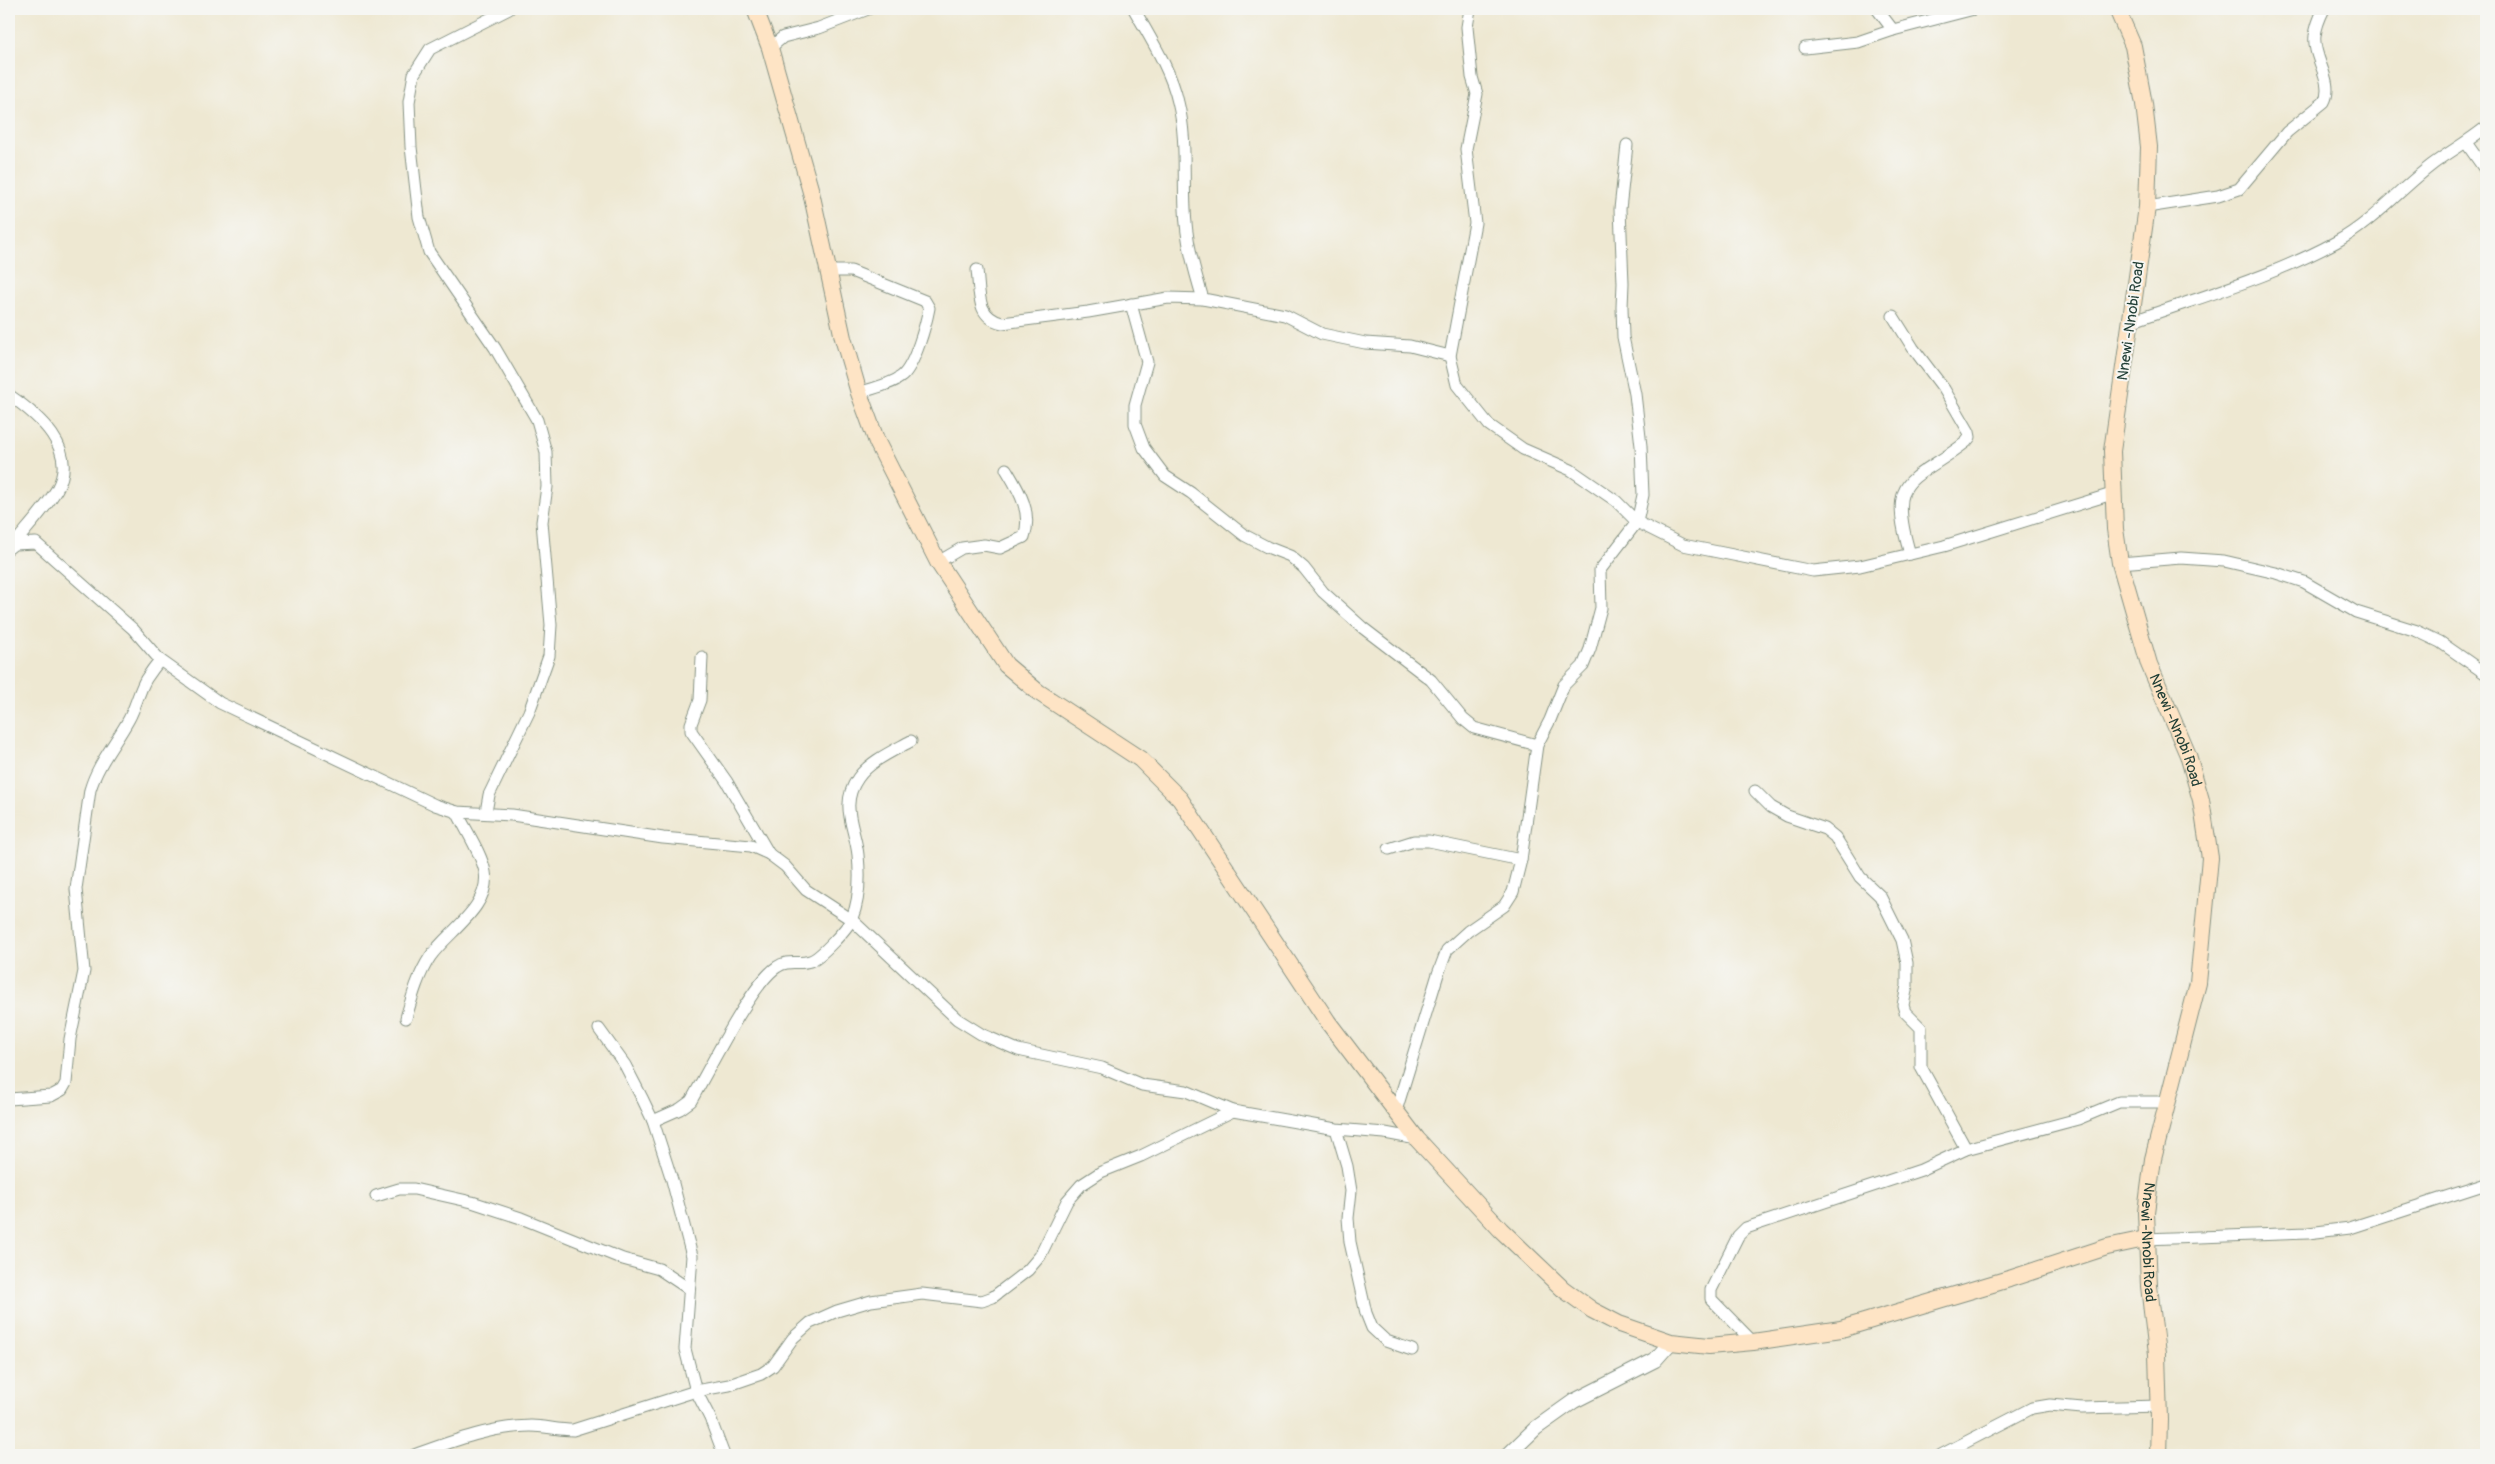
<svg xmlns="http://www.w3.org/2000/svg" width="2495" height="1464" font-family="Pangolin,sans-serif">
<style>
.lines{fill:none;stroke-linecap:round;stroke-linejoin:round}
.minor-casing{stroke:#869283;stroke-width:13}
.tertiary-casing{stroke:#869283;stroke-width:16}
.secondary-casing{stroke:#869283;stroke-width:18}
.minor{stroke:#fff;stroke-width:11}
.tertiary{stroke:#fff;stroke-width:14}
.secondary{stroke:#fee4c5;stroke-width:16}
.labels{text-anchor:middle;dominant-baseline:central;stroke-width:4;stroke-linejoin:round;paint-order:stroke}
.street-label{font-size:15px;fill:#1f3d34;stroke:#f6f6f2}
</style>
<rect width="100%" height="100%" fill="#f6f6f2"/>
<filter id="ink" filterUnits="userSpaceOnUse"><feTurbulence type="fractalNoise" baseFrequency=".02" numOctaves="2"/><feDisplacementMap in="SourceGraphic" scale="10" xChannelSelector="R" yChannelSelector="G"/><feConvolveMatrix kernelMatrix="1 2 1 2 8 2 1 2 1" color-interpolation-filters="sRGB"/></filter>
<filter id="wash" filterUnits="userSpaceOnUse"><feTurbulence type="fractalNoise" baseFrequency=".0096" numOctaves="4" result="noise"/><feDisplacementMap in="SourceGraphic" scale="20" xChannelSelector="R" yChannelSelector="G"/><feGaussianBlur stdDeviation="1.12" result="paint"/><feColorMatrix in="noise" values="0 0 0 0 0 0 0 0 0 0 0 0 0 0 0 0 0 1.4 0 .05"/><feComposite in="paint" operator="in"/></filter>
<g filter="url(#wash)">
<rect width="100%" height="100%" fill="#eee8d2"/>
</g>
<g filter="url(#ink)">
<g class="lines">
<defs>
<g id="minor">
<path d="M1134 9C1150 38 1171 70 1178 102 1187 138 1183 174 1185 209 1186 241 1194 269 1203 299"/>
<path d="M1470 9 1467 27 1472 77 1477 94 1466 149 1475 223 1450 356 1457 385 1489 425 1523 449 1571 470 1616 501 1637 522 1683 545 1813 571 1860 566 1944 546 2112 494"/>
<path d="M1877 9 1893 30"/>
<path d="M770 48 783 37 819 28 868 9"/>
<path d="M1805 48 1858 42 1893 30 1974 9"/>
<path d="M2467 144 2486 171"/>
<path d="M2147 207 2218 196 2239 189 2287 132 2324 102C2335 81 2312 58 2315 36 2316 26 2320 17 2324 9"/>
<path d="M977 270C980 293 976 317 1002 323L1088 312 1168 298 1203 299 1285 315 1322 334 1365 343 1410 346 1450 356"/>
<path d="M828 271H851L925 301 929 308C926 324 915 365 902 376 891 385 872 388 859 393"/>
<path d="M1131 304 1147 362 1135 405V424L1144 448 1165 476 1191 493 1244 535 1267 547 1290 556 1304 568 1323 592 1363 628 1431 680 1463 719 1474 728 1537 745"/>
<path d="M1893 316 1913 348 1944 389 1969 432 1970 437 1966 442C1913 484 1886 473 1910 554"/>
<path d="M2131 322C2199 297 2272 277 2336 242 2373 222 2400 189 2433 164 2451 151 2469 141 2486 127"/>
<path d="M9 395C38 415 79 449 57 489 46 508 28 527 14 544"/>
<path d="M9 548 14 544 36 543 133 629 160 660 220 703 435 805 457 812 512 815 663 838 751 846 769 854 785 866 806 890 852 920 957 1019 981 1034 1018 1050 1102 1068 1142 1085 1186 1091 1233 1111 1336 1129 1385 1133 1417 1139"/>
<path d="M938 562 962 548 984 545 1000 548 1024 537C1033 512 1018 489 1006 469"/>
<path d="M2120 563 2181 558 2224 561 2276 573 2304 582 2356 612 2417 631 2440 642 2486 674"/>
<path d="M702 657 700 700 691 724V731L727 782 769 854"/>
<path d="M1755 791 1771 807 1787 816 1825 829 1835 837 1860 877 1880 896 1902 940 1907 963V986L1903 1005 1905 1012 1921 1028V1067L1966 1149"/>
<path d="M486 812 489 795 529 712 549 656 551 625 542 522 547 487 546 452 537 420 495 348 429 252 419 217 411 147 409 102 414 74 430 49 509 9"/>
<path d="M1389 849 1414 841H1429L1521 860"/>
<path d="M406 1018C412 997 418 975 430 957 447 932 491 907 485 872 482 854 465 829 457 812"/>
<path d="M599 1029 625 1065 643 1100 653 1121 672 1180 692 1256 685 1349 696 1391 710 1418 724 1455"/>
<path d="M9 1099 51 1096 62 1090 66 1083 70 1039 84 971 76 889 90 790C98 763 116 743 129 719 136 706 139 691 146 679 150 673 155 666 160 660"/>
<path d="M1396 1111 1438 974 1447 950 1468 931 1504 906 1513 892 1521 860 1537 745 1550 720 1564 685 1583 666 1590 649 1601 608 1600 570 1637 522 1643 495 1641 446 1635 394 1623 337 1622 307 1623 283 1620 209 1627 145"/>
<path d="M653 1121 680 1109 691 1101C709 1070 751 984 777 967 788 959 798 965 810 961 820 958 848 928 852 918 860 899 860 875 858 855 855 827 839 805 858 778 870 761 893 751 911 741"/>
<path d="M1336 1129 1347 1166 1351 1191 1348 1218 1350 1242 1366 1313 1372 1328 1386 1341 1412 1350"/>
<path d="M376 1196 399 1189H414L472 1202 521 1218 623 1259 659 1269 689 1289"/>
<path d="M2145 1239 2308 1233 2350 1228 2486 1184"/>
<path d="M1753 1342 1711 1299V1290L1738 1236 1746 1228 1921 1170 1966 1149 2078 1119 2119 1102H2167"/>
<path d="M414 1455C450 1442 492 1426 531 1426 544 1426 558 1430 573 1430L696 1391 729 1385 761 1374 773 1366 793 1338 810 1323 837 1311 871 1301 922 1294 982 1301 993 1297 1028 1270 1040 1256 1067 1201 1081 1185 1101 1172 1141 1156 1233 1111"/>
<path d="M1941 1455 2032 1408 2050 1405 2082 1408 2159 1406"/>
</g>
<path id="tertiary" d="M1508 1455 1536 1428 1574 1401 1655 1360 1671 1342"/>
<g id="secondary">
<path d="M755 9 770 48 811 192 843 338 859 393 877 442 938 562 1006 665 1038 692 1140 759 1180 799 1328 1022 1417 1139 1501 1230 1563 1289 1592 1310 1619 1324 1671 1342 1709 1346 1753 1342 1841 1329 2009 1279 2107 1247 2145 1239"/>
<path id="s1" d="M2117 9 2133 46 2144 104 2149 147 2147 207 2112 451 2115 529 2120 563 2149 664 2188 755 2201 800 2210 858 2198 983 2153 1159 2146 1212 2149 1286 2157 1354 2159 1420 2158 1455"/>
</g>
</defs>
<!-- minor casing -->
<use href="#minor" class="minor-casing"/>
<!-- tertiary casing -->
<use href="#tertiary" class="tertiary-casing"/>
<!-- secondary casing -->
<use href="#secondary" class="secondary-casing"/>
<!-- minor -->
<use href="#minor" class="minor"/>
<!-- tertiary -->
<use href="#tertiary" class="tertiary"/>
<!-- secondary -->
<use href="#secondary" class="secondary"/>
</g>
</g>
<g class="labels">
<!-- street labels -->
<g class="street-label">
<text transform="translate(2131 321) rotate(-82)">Nnewi -Nnobi Road</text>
<text stroke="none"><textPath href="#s1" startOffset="738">Nnewi -Nnobi Road</textPath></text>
<text stroke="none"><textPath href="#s1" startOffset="1262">Nnewi -Nnobi Road</textPath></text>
</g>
</g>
<!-- margin -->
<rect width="2495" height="1464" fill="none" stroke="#f6f6f2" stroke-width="30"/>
</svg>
